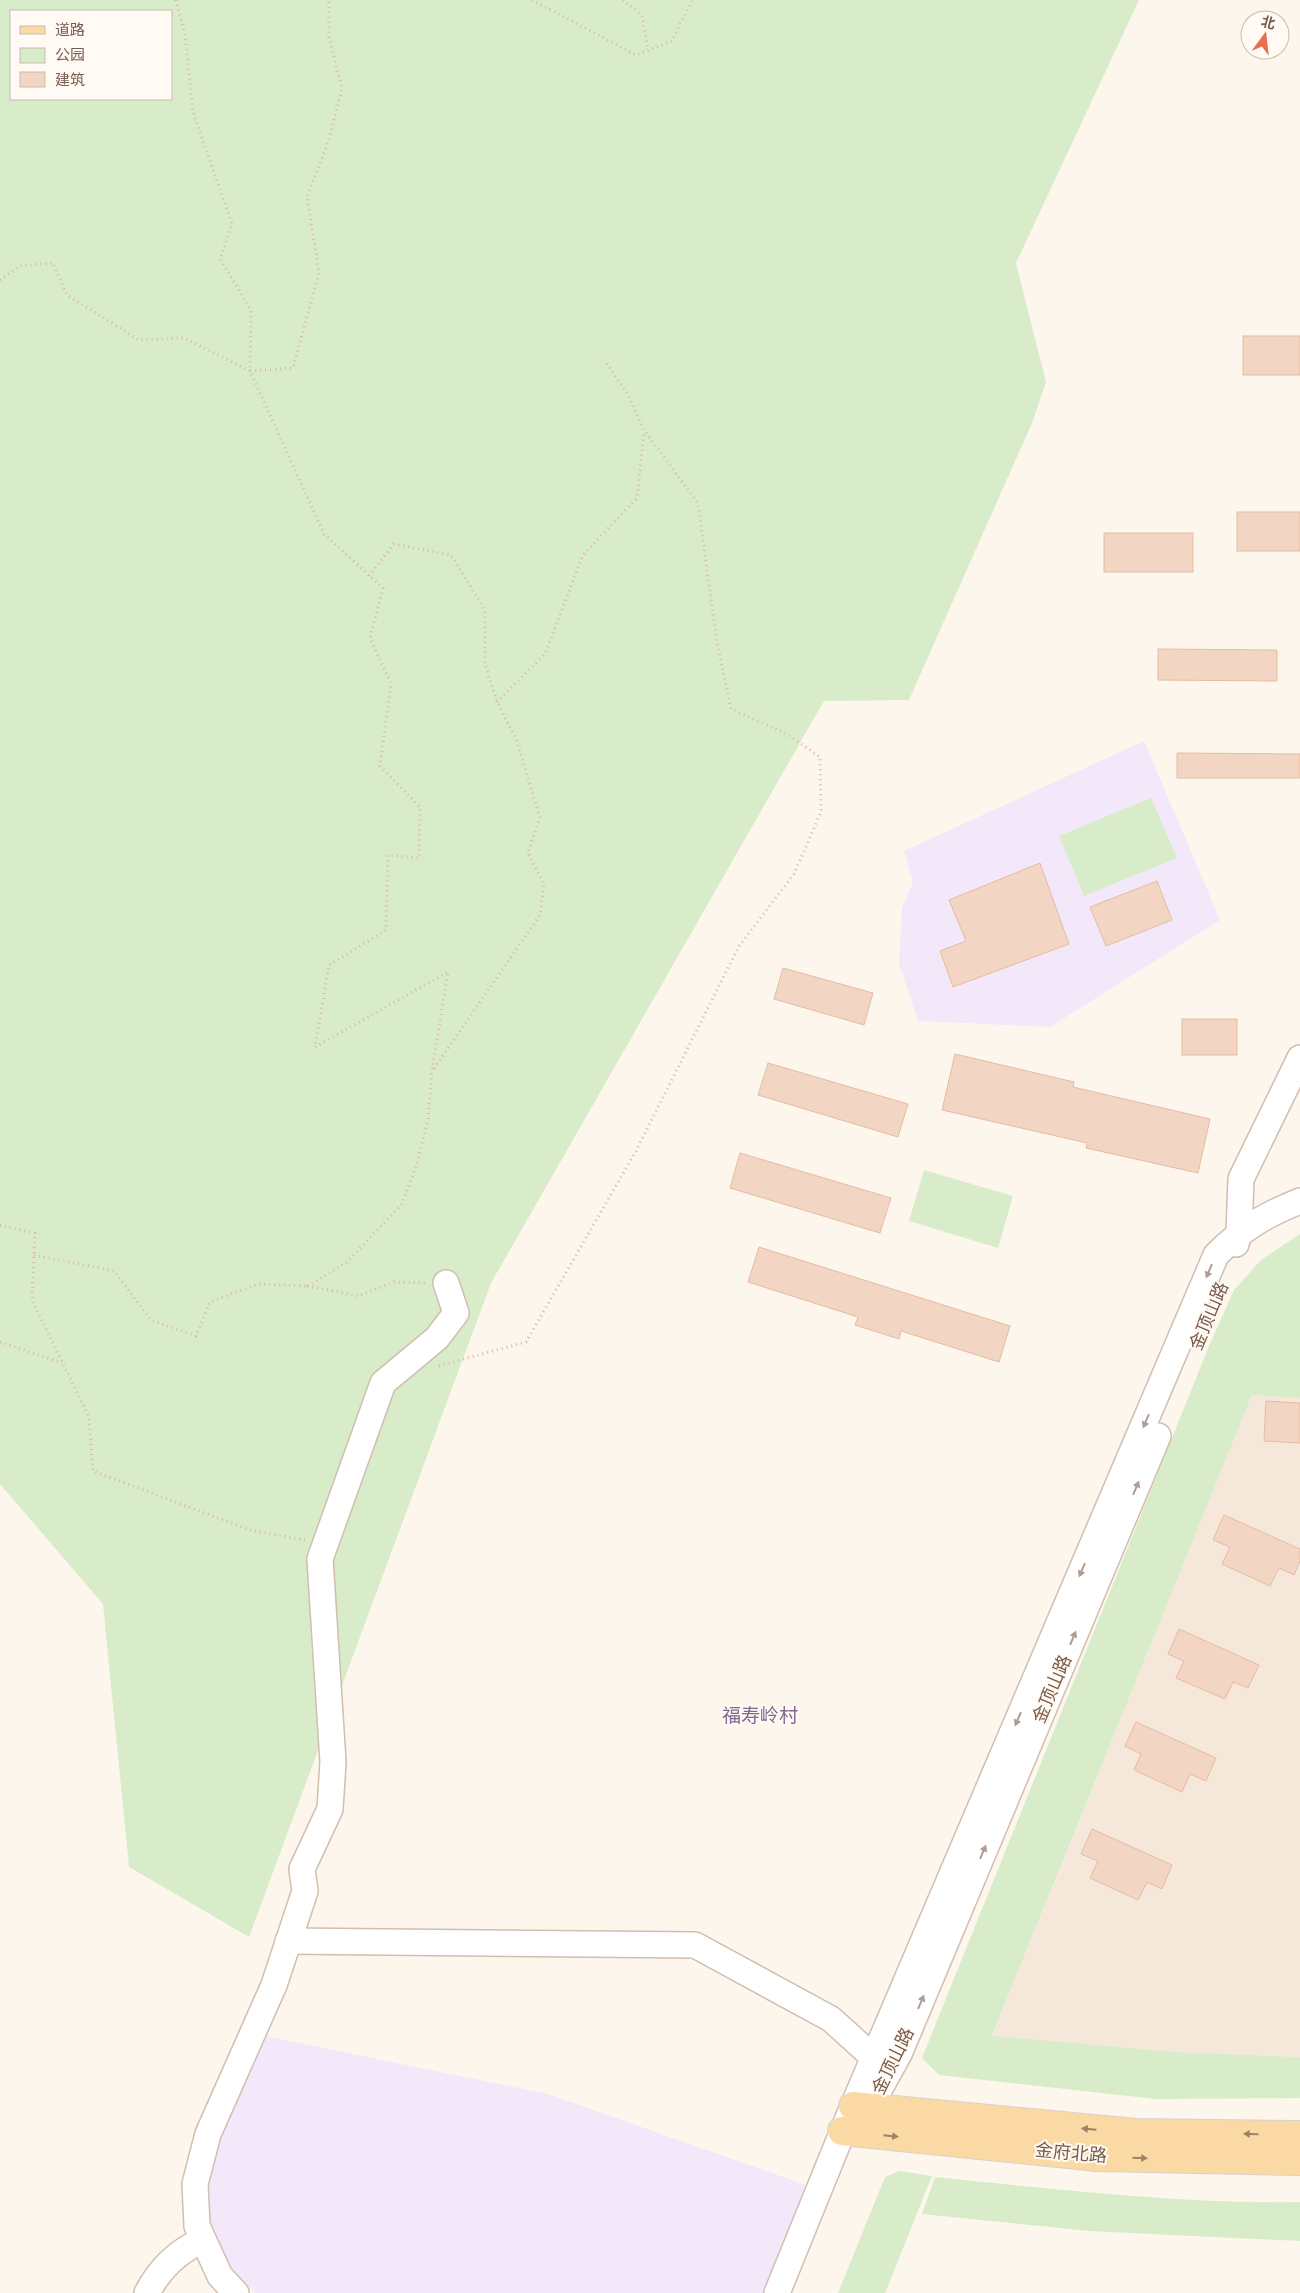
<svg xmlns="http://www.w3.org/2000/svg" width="1300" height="2293" font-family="Helvetica,'Noto Sans SC',sans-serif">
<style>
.residential{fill:#f5e8da}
.education{fill:#f3e8fa}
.green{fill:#d8ecc9;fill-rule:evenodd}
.building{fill:#f3d5c3;stroke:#e6bba3}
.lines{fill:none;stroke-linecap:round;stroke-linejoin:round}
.minor-casing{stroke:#d1beb0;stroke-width:28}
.major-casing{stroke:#dad1cd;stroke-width:30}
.path{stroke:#d9b8a5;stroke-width:3;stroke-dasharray:1 4;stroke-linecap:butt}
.minor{stroke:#fff;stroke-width:25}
.major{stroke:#fbd9a5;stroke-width:28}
.oneway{fill:#af9d94}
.oneway2{fill:#a18267}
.labels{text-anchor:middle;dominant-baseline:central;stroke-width:4;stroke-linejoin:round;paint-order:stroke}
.street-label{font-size:18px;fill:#7a5c4d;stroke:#fffaf3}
.neighbourhood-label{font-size:19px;fill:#846695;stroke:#fffaf3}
</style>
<rect width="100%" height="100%" fill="#fdf6ec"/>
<!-- residential -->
<path class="residential" d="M1252 1395 1300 1398V2057L1176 2052 992 2037Z"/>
<!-- education -->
<g class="education">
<path d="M1144 741 1220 920 1050 1027 918 1021 899 964 902 908 913 882 904 851Z"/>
<path d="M265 2036 548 2094 806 2185 768 2293H255L227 2263 207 2219 205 2184 219 2138Z"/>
</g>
<!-- green -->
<g class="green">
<path d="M0 0H1139L1016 263 1046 382 1032 423 909 700 824 701 491 1283 249 1937 129 1867 103 1604 0 1484ZM11 11H171V99H11Z"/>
<path d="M1151 798 1177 858 1084 896 1059 836Z"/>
<path d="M924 1170 1013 1196 998 1248 909 1221Z"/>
<path d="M1300 1234V1398L1252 1395 992 2036 1176 2052 1300 2057V2098L1156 2099 939 2075 922 2058 1209 1346 1234 1290 1262 1259Z"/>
<path d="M899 2171 932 2176 885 2293H838L885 2177Z"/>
<path d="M935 2177C1057 2189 1178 2204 1300 2202V2241L1089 2231 922 2214Z"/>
</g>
<!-- building -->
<g class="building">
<rect x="1243" y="336" width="57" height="39"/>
<rect x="1237" y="512" width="63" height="39"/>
<rect x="1104" y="533" width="89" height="39"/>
<path d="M1158 649 1277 650V681L1158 680Z"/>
<path d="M1177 753 1300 754V778H1177Z"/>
<path d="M1040 863 1069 944 953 987 940 951 966 941 949 900Z"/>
<path d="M1157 881 1172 920 1106 946 1090 907Z"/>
<path d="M783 968 873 993 864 1025 774 999Z"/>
<rect x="1182" y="1019" width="55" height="36"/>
<path d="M955 1054 1074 1082 1073 1087 1210 1119 1198 1173 1086 1148 1087 1143 942 1110Z"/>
<path d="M768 1063 908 1104 898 1137 758 1095Z"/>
<path d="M740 1153 891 1198 880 1233 730 1188Z"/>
<path d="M759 1247 1010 1326 999 1362 901 1331 899 1339 855 1325 858 1317 748 1282Z"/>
<path d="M1266 1401 1300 1403V1443L1264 1441Z"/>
<path d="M1224 1515 1300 1549V1561L1294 1575 1279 1568 1270 1586 1222 1564 1230 1547 1213 1540Z"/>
<path d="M1179 1629 1259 1665 1248 1688 1233 1682 1225 1699 1176 1678 1184 1661 1168 1654Z"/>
<path d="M1136 1722 1216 1758 1206 1781 1190 1774 1182 1792 1134 1770 1141 1754 1125 1746Z"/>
<path d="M1092 1829 1172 1865 1162 1889 1147 1882 1138 1900 1090 1878 1098 1861 1081 1854Z"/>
</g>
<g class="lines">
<defs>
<g id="minor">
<path d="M1236 1244 1239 1233 1241 1179 1300 1058"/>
<path d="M288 1941 695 1945 831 2019 874 2058"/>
<path d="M855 2120 869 2108 899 2054 1158 1436"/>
<path d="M147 2293C160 2268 178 2251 203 2240"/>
<path d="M236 2293 220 2276 197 2226 195 2184 208 2134 274 1985 305 1891 302 1869 330 1809 333 1762 320 1559 383 1383 437 1338 456 1313 446 1283"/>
<path d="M777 2293 853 2106 1216 1255C1243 1228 1265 1215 1300 1201"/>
</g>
<g id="major">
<path d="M853 2106 1136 2133 1300 2135"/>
<path d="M842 2131 1097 2157 1300 2161"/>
</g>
</defs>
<!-- minor casing -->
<use href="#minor" class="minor-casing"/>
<!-- major casing -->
<use href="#major" class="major-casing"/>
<!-- path -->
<g class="path">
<path d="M176 0 185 35 193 112 232 224 220 259 251 310 250 371 293 368 319 273 307 196 328 143 342 89 329 37V0"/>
<path d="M532 0 636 55 672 41 692 0"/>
<path d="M623 0 642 15 648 50"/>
<path d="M0 280 20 266 53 263 67 295 139 340 184 338 250 371 324 534 383 588 370 638 391 684 380 766 420 807 419 858 388 855 386 930 329 965 315 1047 448 972 432 1070 428 1120 417 1163 402 1204 347 1262 308 1286 358 1296 394 1282 426 1283"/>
<path d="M369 576 394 544 451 555 485 610V664L497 702 516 739 540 818 528 852 544 885 540 915 433 1070"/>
<path d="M497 702 545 654 583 555 637 498 644 431"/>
<path d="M0 1225 35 1233 32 1300 89 1417 93 1471 250 1530 305 1540"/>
<path d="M34 1255 114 1271 151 1320 196 1336 210 1302 258 1284 308 1286"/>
<path d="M0 1342 62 1363"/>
<path d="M439 1366 526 1342 636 1151 739 946 794 874 821 812 820 757 787 734 731 709 717 642 698 503 644 430 629 397 606 362"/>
</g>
<!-- minor -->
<use href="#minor" class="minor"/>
<!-- major -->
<use href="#major" class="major"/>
</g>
<!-- one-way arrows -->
<defs><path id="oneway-solid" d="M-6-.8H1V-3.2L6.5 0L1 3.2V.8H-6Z" transform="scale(1.25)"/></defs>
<g class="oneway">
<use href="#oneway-solid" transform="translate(1209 1271) rotate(113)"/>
<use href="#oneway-solid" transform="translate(1146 1421) rotate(113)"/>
<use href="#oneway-solid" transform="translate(1136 1488) rotate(-67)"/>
<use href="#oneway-solid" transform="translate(1082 1570) rotate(113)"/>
<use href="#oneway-solid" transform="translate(1073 1638) rotate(-67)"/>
<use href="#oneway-solid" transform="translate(1018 1719) rotate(113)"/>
<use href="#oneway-solid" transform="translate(983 1852) rotate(-67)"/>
<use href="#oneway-solid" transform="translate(921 2002) rotate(-67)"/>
</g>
<g class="oneway2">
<use href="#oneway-solid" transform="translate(1089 2129) rotate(-175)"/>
<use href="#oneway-solid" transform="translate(1251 2134) rotate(-179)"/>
<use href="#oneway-solid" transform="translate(891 2136) rotate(6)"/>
<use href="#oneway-solid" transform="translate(1140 2158) rotate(2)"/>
</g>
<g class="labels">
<!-- street labels -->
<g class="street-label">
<text transform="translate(1209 1316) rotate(-67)">金顶山路</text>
<text transform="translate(1052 1689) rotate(-67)">金顶山路</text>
<text transform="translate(893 2061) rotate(-64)">金顶山路</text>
<text transform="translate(1071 2153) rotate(5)">金府北路</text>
</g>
<!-- neighbourhood labels -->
<g class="neighbourhood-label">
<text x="760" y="1715">福寿岭村</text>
</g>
</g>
<!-- legend -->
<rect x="10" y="10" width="162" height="90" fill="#fffaf3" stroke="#cabbb1"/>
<rect x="20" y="26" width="25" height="8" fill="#fbd9a5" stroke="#cabbb1"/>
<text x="55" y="35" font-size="15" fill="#7a5c4d">道路</text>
<rect x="20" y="48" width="25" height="15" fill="#d8ecc9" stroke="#cabbb1"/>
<text x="55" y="60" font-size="15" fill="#7a5c4d">公园</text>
<rect x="20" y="72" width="25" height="15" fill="#f3d5c3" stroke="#cabbb1"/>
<text x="55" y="85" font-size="15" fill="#7a5c4d">建筑</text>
<!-- north arrow -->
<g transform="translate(1265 35) rotate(15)"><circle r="24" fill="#fffaf3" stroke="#cabbb1"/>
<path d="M0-4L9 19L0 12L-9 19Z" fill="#e76f51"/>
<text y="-8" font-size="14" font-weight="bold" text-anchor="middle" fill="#7a5c4d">北</text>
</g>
</svg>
